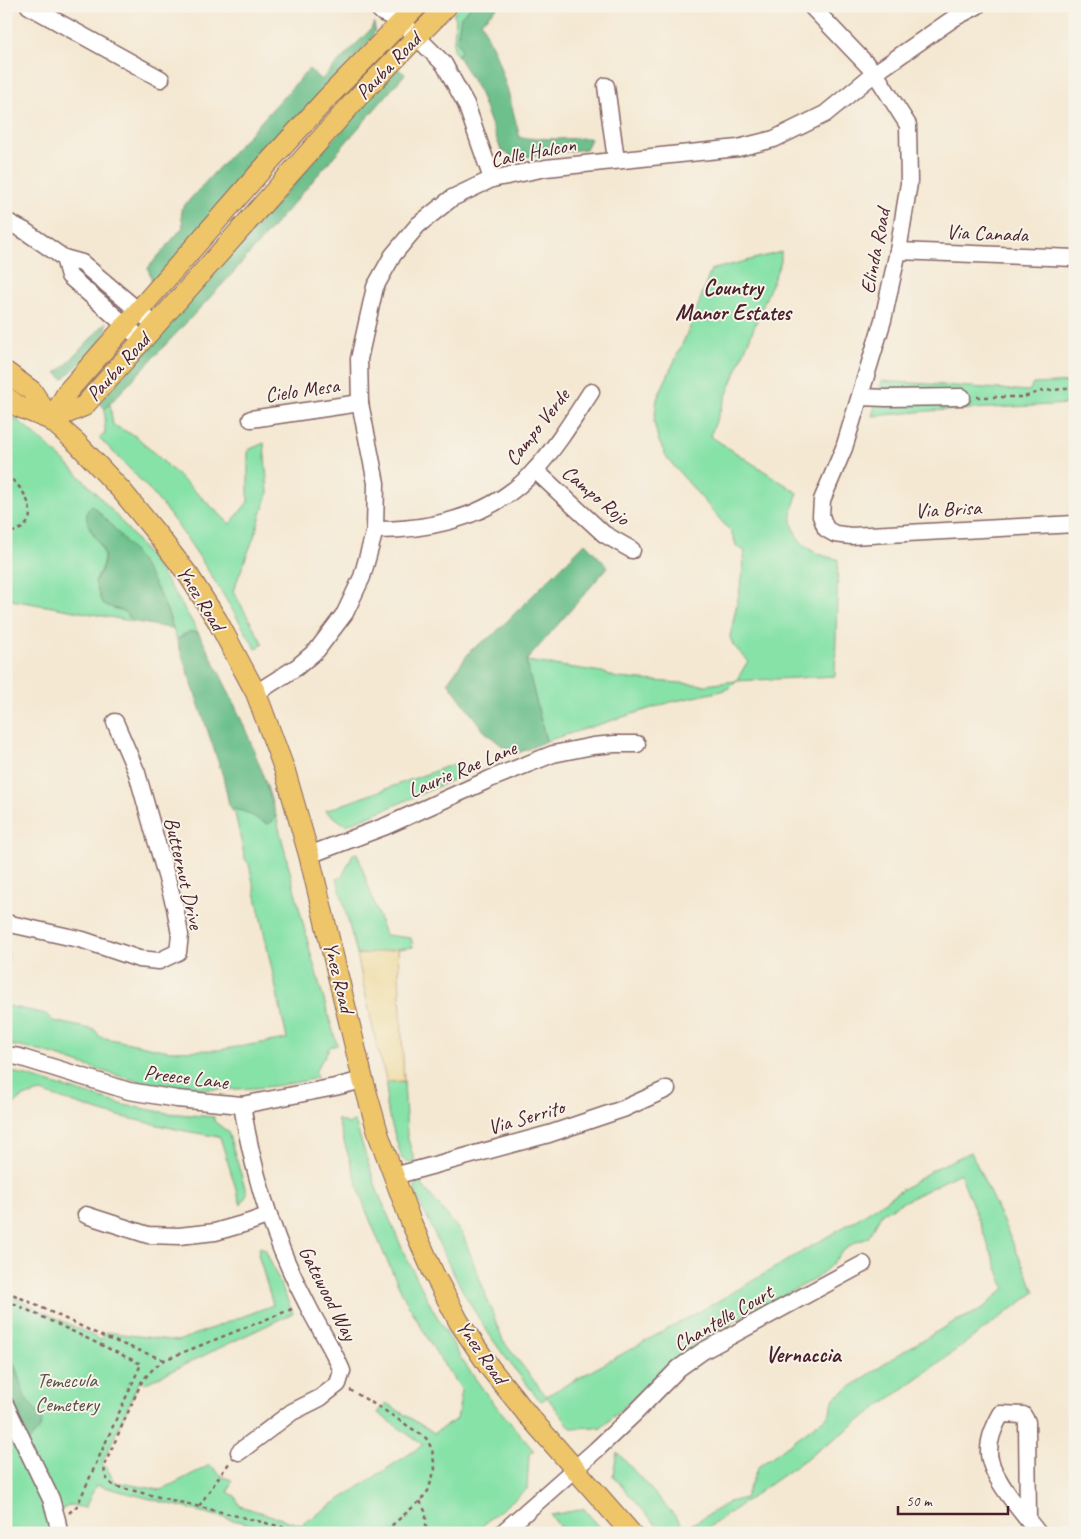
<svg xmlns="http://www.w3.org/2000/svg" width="1081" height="1539" font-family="Caveat,sans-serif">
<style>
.green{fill:#87e2a8;stroke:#68806a}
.forest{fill:#6dc08c;stroke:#5c705c}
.sand{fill:#eeda9e;stroke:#9c7c64}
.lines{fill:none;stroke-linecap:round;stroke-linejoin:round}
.minor-casing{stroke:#866565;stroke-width:19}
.major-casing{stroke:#866565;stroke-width:22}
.path{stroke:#866565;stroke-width:2.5;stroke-dasharray:4 4;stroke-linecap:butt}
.minor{stroke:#fff;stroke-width:16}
.major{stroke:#eec569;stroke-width:20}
.labels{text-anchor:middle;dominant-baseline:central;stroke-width:4;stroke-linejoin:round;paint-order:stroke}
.street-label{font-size:21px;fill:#4a1f2b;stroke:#f7f3e8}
.park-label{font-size:21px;fill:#59504a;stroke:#f7f3e8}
.neighbourhood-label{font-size:22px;font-weight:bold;fill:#4a1f2b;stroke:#f7f3e8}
</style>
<rect width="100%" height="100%" fill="#f7f3e8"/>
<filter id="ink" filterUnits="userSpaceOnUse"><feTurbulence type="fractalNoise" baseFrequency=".02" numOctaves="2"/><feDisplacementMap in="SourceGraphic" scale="10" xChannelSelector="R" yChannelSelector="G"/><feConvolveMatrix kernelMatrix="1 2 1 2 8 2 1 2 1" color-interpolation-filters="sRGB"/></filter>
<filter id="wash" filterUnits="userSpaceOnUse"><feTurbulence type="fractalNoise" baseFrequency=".0096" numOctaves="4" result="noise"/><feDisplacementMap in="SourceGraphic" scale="20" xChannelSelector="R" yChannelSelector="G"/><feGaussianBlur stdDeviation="1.12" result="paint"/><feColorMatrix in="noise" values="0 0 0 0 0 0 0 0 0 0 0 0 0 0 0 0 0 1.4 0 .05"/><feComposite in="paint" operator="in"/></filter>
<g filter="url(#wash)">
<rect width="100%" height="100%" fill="#f4e8d2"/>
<!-- green -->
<g class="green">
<path d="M461 6H472L461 16 457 40 462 51 457 55 453 50 456 18 453 14Z"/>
<path d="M781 252V261L710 436 798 493C795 501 791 511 792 521 795 545 816 556 838 559L835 676 736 681 729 688 722 691 671 702 546 741 526 661 602 672 617 678 706 685 736 681 748 661 733 645 730 637 742 578 745 551 737 547 731 532 667 458 658 439 654 422 657 399 691 325 711 270Z"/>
<path d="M882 381 1029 391 1033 384 1075 382V424L1072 404 929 411 872 416Z"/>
<path d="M110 404 113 425 137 437 230 524 248 502V450L264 443 268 493 254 537 233 591 263 644 256 649C226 600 198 550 162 505 143 481 121 460 99 438L105 433V409Z"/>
<path d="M6 411C84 472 151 547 199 634 190 629 183 634 177 640L167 610 124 540 92 505 90 529C107 553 108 555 95 582L105 605 125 612 132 621 6 599Z"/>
<path d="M462 761 466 774 391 807 346 825 325 811Z"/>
<path d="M230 809C249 810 252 817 268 824L273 821 276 816 310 951 337 1045 330 1047 315 1072 317 1078C259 1092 197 1093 139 1081 106 1074 75 1061 44 1052 32 1049 19 1047 6 1044V952L8 950V1006L46 1014 53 1021 95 1030 100 1037 169 1051 218 1050 287 1039 249 864 245 859 235 813Z"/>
<path d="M357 853 385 935 411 938 413 947 357 955 337 878 342 877 353 854Z"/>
<path d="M6 1070 124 1105 167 1113 214 1117V1121L228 1132 247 1194 241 1205 220 1137 185 1131 105 1113 41 1092 22 1097 6 1112Z"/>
<path d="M404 1081 407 1136 415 1162 410 1163 402 1159 386 1106 387 1082Z"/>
<path d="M337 1119 348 1124 355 1122 377 1190 404 1253 431 1306 462 1360 487 1395 534 1451 529 1455 527 1489 488 1520 476 1533H284L96 1485 85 1508 71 1505 49 1515 52 1533H6V1293L101 1340 106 1332 178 1341 273 1305 258 1254 260 1247 265 1249 293 1313 146 1383 139 1382 102 1464 107 1468 114 1482 161 1490 210 1465 223 1477 232 1480 228 1492 235 1496 240 1506 301 1525 423 1445 378 1413 386 1403 434 1433 457 1419 462 1390 438 1356 405 1299 384 1254 365 1208Z"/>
<path d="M971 1152 1035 1292 848 1429 701 1533H663L613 1476 617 1452 686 1528 729 1502 745 1498 758 1467 829 1415 834 1398 907 1349 952 1323 981 1310 1005 1288 960 1173 882 1213 868 1238 854 1243 843 1251 830 1266 815 1279 743 1317 694 1346 668 1366 600 1429 598 1427 571 1428 547 1397 542 1401 538 1398C521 1377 504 1357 489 1334 465 1298 445 1259 428 1219 423 1210 416 1198 415 1187 415 1183 417 1181 420 1179L423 1186 463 1235 503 1341 546 1396 720 1300 859 1218 932 1170Z"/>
<path d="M583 1508 605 1533H564L551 1515 579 1510Z"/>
</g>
<!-- forest -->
<g class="forest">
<path d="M472 6H499L481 22 495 52 507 88 520 138 556 139 589 138 591 139 586 149 515 158 501 150 480 94 467 71 457 55 462 51 457 40 461 16Z"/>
<path d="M374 22 375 29 372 38 153 285 148 268 183 227 181 209 309 69 321 80 371 29Z"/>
<path d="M398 69 405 74 232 274 105 409 99 403 351 119Z"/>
<path d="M106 322C106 325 107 328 106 330 105 342 73 370 63 379L56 373 64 367Z"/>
<path d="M92 505C129 542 158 578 173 629L132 621 125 612 105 605 101 601 95 582C99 574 106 564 104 555 102 540 75 519 92 505Z"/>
<path d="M585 543 608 567 526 661 546 741 516 754 501 745 484 731 448 682 471 650 494 634Z"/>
<path d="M189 632H195L199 634C230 691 258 752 276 816L273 821 268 824C252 818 249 810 230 809L223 776 177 640Z"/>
<path d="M6 1354 14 1363 25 1397 41 1417 42 1423 39 1430 29 1441 15 1443 10 1439 6 1428Z"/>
</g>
<!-- sand -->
<path class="sand" d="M398 949 404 1081 387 1082 377 1047 357 955Z"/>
</g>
<g filter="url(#ink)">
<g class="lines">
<defs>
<g id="minor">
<path d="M29 6 161 79"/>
<path d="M376 6 383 13 401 21 444 64 466 104 492 179"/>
<path d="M811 6 875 73 908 125 909 183 898 251 883 320 844 448 822 500 821 516 826 529 835 534 851 536 1075 524"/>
<path d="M606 86 616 160"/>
<path d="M6 221 25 231 64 258 82 263 155 325"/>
<path d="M898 251 1075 258"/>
<path d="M64 258 69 276 142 340"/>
<path d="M860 397 886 398 962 397"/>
<path d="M251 419 360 403"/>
<path d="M535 470 604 534 632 550"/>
<path d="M375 530C434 530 494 516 535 470 557 446 574 418 591 392"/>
<path d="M256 693 297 667 317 650 345 613 362 577 375 530 376 483 360 403 359 359 375 287 393 255 418 225 452 198 492 179 546 168 738 148 774 139 825 114 875 73 954 18 977 6"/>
<path d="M309 855 386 826 490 779 553 754 593 746 615 744H637"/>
<path d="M6 923 83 940 139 959 159 961 178 952 180 935 175 907 137 773 115 722"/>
<path d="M6 1055 19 1057 129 1091 177 1099 242 1105 335 1087 363 1080"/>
<path d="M394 1176 549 1134 623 1109 667 1089"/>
<path d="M86 1215 148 1235 179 1236 215 1232 250 1222 269 1215"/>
<path d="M6 1406 51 1499 57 1520 59 1533"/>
<path d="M239 1452 292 1412 320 1398 338 1384 342 1371C333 1348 318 1327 307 1304 274 1242 253 1174 242 1105"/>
<path d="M1028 1520 1027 1422 1023 1415 1001 1414C995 1425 989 1437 989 1451 988 1475 1023 1513 1038 1533"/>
<path d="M502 1533 596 1450 635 1413 679 1368 703 1351 863 1264"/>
</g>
<g id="major">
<path d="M6 372 32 391 51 420 77 443 122 491 157 534 189 576 217 620 256 693 285 771 309 855 363 1080 379 1136 411 1222 433 1272 459 1322 490 1368 527 1414 631 1533"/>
<path d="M6 397 19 407 51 420"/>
<path d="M51 420 84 406 358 97 447 6"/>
<path d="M51 420 68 391 266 165 328 97 417 6"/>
</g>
</defs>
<!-- minor casing -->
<use href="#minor" class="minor-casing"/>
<!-- major casing -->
<use href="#major" class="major-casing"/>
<!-- path -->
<g class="path">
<path d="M977 397H1024L1042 391 1075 388"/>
<path d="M6 475C29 490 46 529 6 533"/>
<path d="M6 1291 104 1337 164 1360"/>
<path d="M6 1308 15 1304 141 1364 77 1506 69 1513"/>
<path d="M292 1309 164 1360 153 1369 142 1381 104 1466C105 1476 106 1480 114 1486L307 1533"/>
<path d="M350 1390 381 1408 426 1438 432 1449 435 1469 428 1491 420 1501 383 1533"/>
<path d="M420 1501 426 1513V1533"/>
<path d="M199 1506 221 1474 230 1462"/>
</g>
<!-- minor -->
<use href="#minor" class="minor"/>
<!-- major -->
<use href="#major" class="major"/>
</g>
</g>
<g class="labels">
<!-- street labels -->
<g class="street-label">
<text transform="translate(388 66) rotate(-46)">Pauba Road</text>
<text transform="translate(533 152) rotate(-11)">Calle Halcon</text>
<text transform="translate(987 233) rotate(2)">Via Canada</text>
<text transform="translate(875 251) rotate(-79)">Elinda Road</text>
<text transform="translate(118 367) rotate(-48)">Pauba Road</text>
<text transform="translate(302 390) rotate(-8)">Cielo Mesa</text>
<text transform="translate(537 427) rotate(-52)">Campo Verde</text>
<text transform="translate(596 495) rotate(40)">Campo Rojo</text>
<text transform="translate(948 509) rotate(-3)">Via Brisa</text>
<text transform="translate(201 598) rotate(58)">Ynez Road</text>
<text transform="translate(462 769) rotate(-23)">Laurie Rae Lane</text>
<text transform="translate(184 873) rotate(77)">Butternut Drive</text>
<text transform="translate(339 977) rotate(76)">Ynez Road</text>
<text transform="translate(186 1077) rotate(7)">Preece Lane</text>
<text transform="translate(526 1117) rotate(-16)">Via Serrito</text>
<text transform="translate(328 1293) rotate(63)">Gatewood Way</text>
<text transform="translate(723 1318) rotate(-30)">Chantelle Court</text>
<text transform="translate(482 1352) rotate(55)">Ynez Road</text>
</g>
<!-- park labels -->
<g class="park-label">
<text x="67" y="1380">Temecula<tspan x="67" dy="24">Cemetery</tspan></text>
</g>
<!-- neighbourhood labels -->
<g class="neighbourhood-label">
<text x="733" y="288">Country<tspan x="733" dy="25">Manor Estates</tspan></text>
<text x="803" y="1355">Vernaccia</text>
</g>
</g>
<!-- margin -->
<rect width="1081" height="1539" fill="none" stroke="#f7f3e8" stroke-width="25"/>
<!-- scale -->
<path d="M898 1506v8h110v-8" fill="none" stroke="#4a1f2b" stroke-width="2.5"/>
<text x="906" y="1506" font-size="15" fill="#4a1f2b" stroke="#f7f3e8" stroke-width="4" paint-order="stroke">50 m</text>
</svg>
